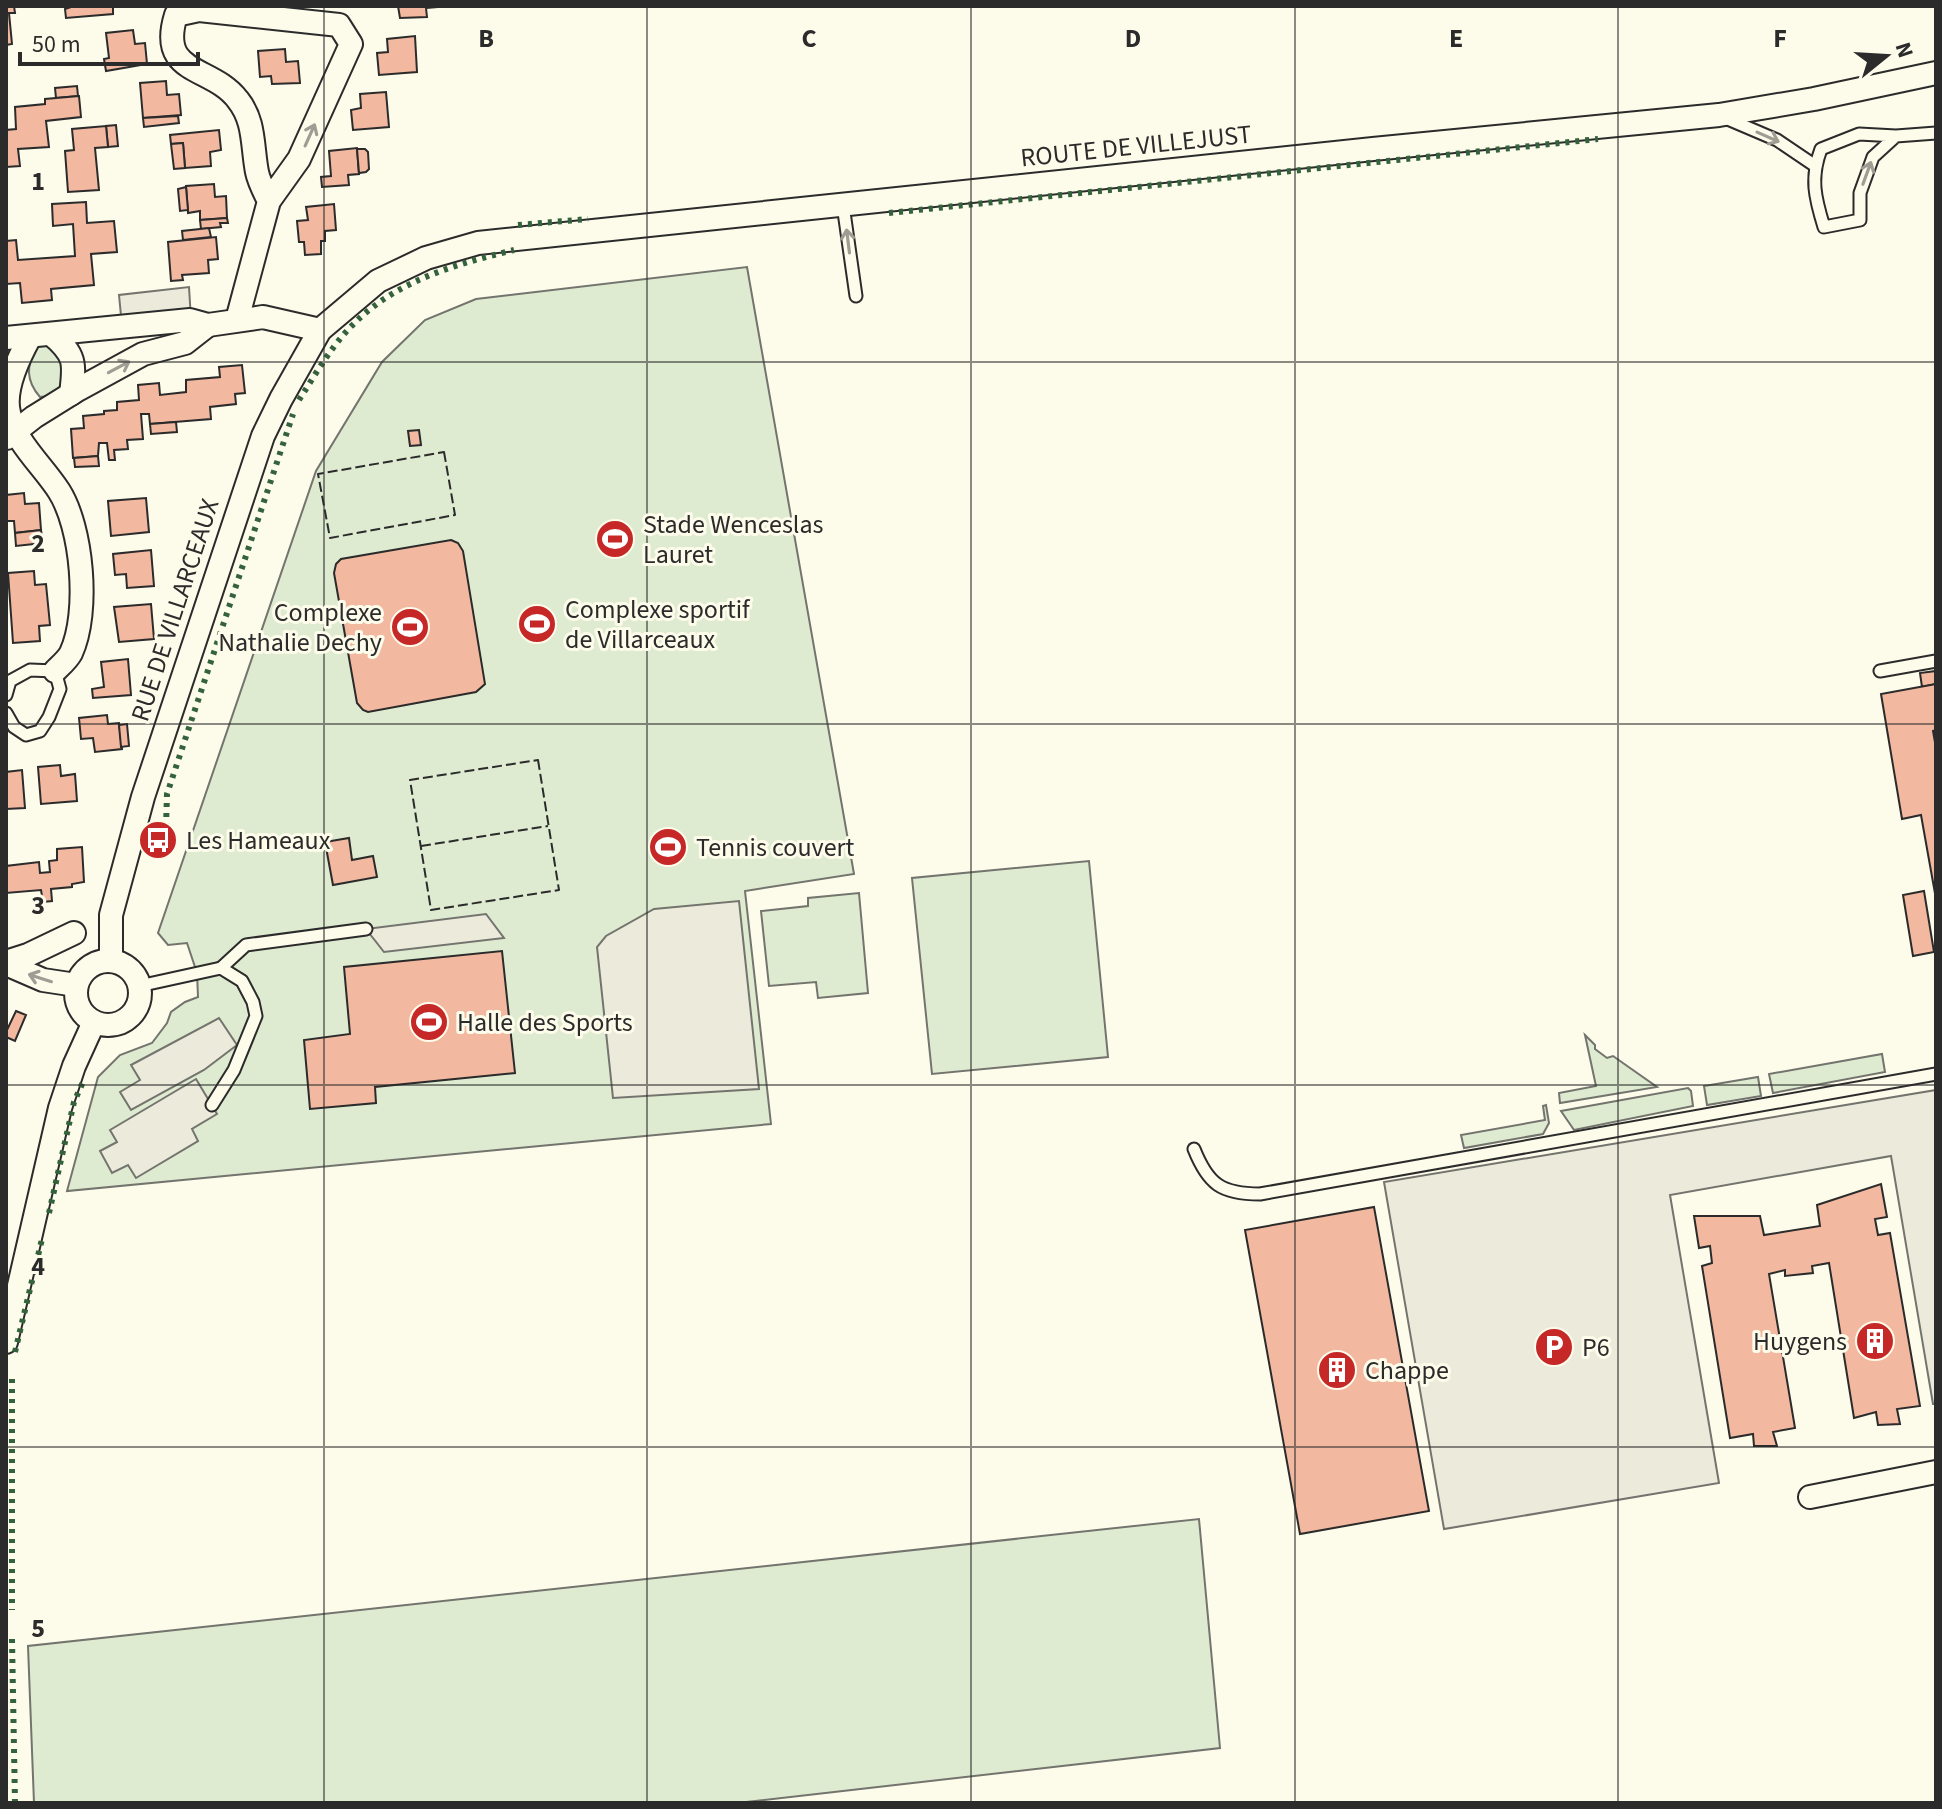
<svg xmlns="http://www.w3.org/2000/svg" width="1942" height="1809" font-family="'Source Sans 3',sans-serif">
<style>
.green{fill:#deebd1;stroke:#74746e;stroke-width:2}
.parking{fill:#eceadb;stroke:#74746e;stroke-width:2}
.building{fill:#f2b8a0;stroke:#2b2b2b;stroke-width:2}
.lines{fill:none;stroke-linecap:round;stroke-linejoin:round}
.service-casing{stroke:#2b2b2b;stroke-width:15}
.minor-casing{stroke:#2b2b2b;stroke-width:26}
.service{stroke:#fdfbea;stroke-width:11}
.minor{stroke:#fdfbea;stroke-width:22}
.hedge{stroke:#34623c;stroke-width:6;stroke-dasharray:4 6;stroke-linecap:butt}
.fence{stroke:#2b2b2b;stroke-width:2;stroke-dasharray:10 4;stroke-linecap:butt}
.oneway{stroke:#9e9d94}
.grid{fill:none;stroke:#2b2b2b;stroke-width:2;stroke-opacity:0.55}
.labels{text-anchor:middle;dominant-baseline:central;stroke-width:6;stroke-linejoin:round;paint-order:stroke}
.street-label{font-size:26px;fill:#2b2b2b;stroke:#fdfbea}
.poi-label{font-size:26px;fill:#2b2b2b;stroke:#fdfbea;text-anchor:start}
.grid-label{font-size:26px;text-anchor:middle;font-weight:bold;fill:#2b2b2b;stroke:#fdfbea;stroke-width:6;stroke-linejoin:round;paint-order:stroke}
</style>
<rect width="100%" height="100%" fill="#fdfbea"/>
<!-- green -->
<g class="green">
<path d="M747 267 854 874 745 891 771 1124 67 1191 98 1077 120 1055 152 1043 167 1023 171 1012 185 1002 198 997 197 973 187 943 168 945 158 933 316 471 382 362 425 320 476 299Z"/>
<path d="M43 344H53L59 351 66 382C58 392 53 396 40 397 25 380 27 365 36 347Z"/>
<path d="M1089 861 1108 1057 932 1074 912 878Z"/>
<path d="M859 893 868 993 818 998 816 982 769 986 761 911 808 906V898Z"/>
<path d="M1585 1035 1595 1045V1049L1607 1058 1613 1056 1657 1087 1560 1103 1559 1093 1596 1086Z"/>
<path d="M1882 1054 1885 1072 1773 1093 1769 1074Z"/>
<path d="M1758 1077 1761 1096 1707 1105 1704 1086Z"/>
<path d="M1688 1088 1691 1091 1693 1106 1574 1130 1561 1111Z"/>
<path d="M1546 1105 1549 1123 1543 1134 1464 1148 1461 1135 1545 1120 1543 1106Z"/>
<path d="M1199 1519 1220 1748 737 1803H34L28 1646Z"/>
</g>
<!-- parking -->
<g class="parking">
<path d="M189 287 191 319 122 326 119 295Z"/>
<path d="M739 901 759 1089 613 1098 597 947 606 936 654 909Z"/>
<path d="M486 914 504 938 384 952 366 929Z"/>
<path d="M219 1018 237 1045 204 1070 131 1110 120 1092 140 1080 131 1065Z"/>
<path d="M196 1079 217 1114 192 1129 198 1141 136 1178 128 1165 112 1173 100 1151 117 1142 110 1130Z"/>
<path d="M1936 1090V1404H1933L1891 1156 1670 1195 1719 1483 1444 1529 1384 1182Z"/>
</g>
<!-- building -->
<g class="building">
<path d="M6 6H14L15 13H9L12 44 6 45Z"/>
<path d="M74 6H113V14L66 18 65 9Z"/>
<path d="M398 6H437V7L426 8 427 17 400 18Z"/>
<path d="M133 30 135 44 145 43 147 64 106 71 104 59 109 58 106 33Z"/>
<path d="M415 36 417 72 379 75 377 53 388 52 387 39Z"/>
<path d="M285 49 286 62 298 61 300 83 272 84 271 76 260 77 258 51Z"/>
<path d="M166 81 167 95 179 94 181 115 143 118 140 83Z"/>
<path d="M77 86 78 96 56 98 55 88Z"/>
<path d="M386 92 389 127 353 130 351 110 361 108 360 94Z"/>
<path d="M79 96 81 117 46 121 49 147 18 149 20 166 6 167V130L16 129 15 107 45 104V99Z"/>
<path d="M178 116 179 123 144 127 143 118Z"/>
<path d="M116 125 118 146 108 147 106 126Z"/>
<path d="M106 126 108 147 95 148 99 190 68 192 65 151 74 150 72 129Z"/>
<path d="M219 130 221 150 210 152 211 166 185 168 183 143 171 144 170 135Z"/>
<path d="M183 143 185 168 174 169 171 144Z"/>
<path d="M357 148 359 174 348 175 349 185 322 187 321 177 331 176 329 151Z"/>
<path d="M357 149H365L368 152 369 169 366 172 359 173Z"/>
<path d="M214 184 215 197 226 196 227 218 200 220V211L188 213 186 186Z"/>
<path d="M186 187 188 210 180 211 178 189Z"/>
<path d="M86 202 87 223 114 221 117 252 91 254 94 285 51 289 52 300 22 303 20 283 6 284V241L16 240 18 260 75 256 73 224 53 226 52 204Z"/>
<path d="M334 204 336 230 325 231V241H321V254L305 255 304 242H299L297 221 308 220 306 207Z"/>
<path d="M227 218 228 223H220L221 227 201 229 200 220Z"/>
<path d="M209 228 211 237 183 240 182 231Z"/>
<path d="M216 237 218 259 208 260 209 273 182 275 183 280 171 281 168 242Z"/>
<path d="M242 365 245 393 235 394 236 404 210 407 211 419 150 424 149 414H141L143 439 127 440 128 449 114 450 115 460H109L107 443H99L98 456 73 458 71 429 84 428 83 416 104 414V411L117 410V402L139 400 138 385 159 383 160 395 186 392V380L220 377 219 367Z"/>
<path d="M176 422 177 432 151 434 150 424Z"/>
<path d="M419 430 421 445 410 446 408 431Z"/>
<path d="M98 456 99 466 75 467 74 458Z"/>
<path d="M24 493 25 504 39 503 41 530 15 533 14 521H6V495Z"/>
<path d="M146 498 149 532 111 536 108 501Z"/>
<path d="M41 530 43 543 16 546 15 533Z"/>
<path d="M451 540 458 543 463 551 485 684 476 692 368 712 363 710 357 703 334 573 336 564 341 559Z"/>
<path d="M151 550 154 586 127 588 126 574 115 575 113 554Z"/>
<path d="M34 571 35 585 46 584 50 625 39 626 40 641 13 643 8 573Z"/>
<path d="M151 604 154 639 119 642 114 607Z"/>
<path d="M128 659 131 695 93 698 92 689 104 687 101 662Z"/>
<path d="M1936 671V684L1922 687 1920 673Z"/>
<path d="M1936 684V730L1933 731 1936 748V899L1921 815 1902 819 1881 694Z"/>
<path d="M107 715 108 724 119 723 122 749 95 752 93 738 81 739 79 718Z"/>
<path d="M127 724 129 746 121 747 119 725Z"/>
<path d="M60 765 61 776 75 774 77 801 41 804 38 767Z"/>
<path d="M22 770 25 808 6 809V772Z"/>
<path d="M349 838 352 860 373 856 377 877 333 885 325 842Z"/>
<path d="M82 847 84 882 72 884V887L51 889 52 901 43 902 41 890 6 893V866L39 862 40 873 50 872 49 861 57 860V849Z"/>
<path d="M1924 891 1934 952 1913 956 1903 895Z"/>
<path d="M502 951 515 1073 375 1087 376 1103 310 1109 304 1040 350 1034 344 967Z"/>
<path d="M16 1011 26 1015 15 1041 6 1037V1032Z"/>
<path d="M1881 1184 1887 1217 1875 1219 1878 1235 1890 1233 1920 1406 1897 1409 1900 1424 1878 1425 1876 1412 1854 1418 1829 1263 1812 1266 1813 1273 1785 1276V1270L1769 1274 1795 1428 1773 1432 1777 1446H1754L1753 1434 1730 1438 1702 1266 1712 1263 1710 1246 1699 1248 1694 1216H1760L1764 1235 1820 1226 1817 1205Z"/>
<path d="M1374 1207 1429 1511 1300 1534 1245 1230Z"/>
</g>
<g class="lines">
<defs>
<g id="service">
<path d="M1723 117 1777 140 1814 165"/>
<path d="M1896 136 1873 157 1860 193V220L1824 227C1815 198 1810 178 1821 149L1859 134 1896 136 1936 133"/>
<path d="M843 205 856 296"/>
<path d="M1880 671 1936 661"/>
<path d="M6 695 10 681 30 670 55 671 60 689 49 717 40 731 26 735 14 727 6 713"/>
<path d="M221 968 246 945 366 929"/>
<path d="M139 986 221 968 242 981 253 1002 256 1016 234 1070 212 1105"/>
<path d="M1194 1149C1208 1184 1221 1194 1260 1194L1936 1074"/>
</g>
<g id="minor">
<path d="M237 320 269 201 299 159 351 44 339 25 199 10 176 15C157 76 212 65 238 100 255 121 252 146 257 172 259 182 264 191 269 201"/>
<path d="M51 334C76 355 75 363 71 394"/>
<path d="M30 337C19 357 3 389 9 413 15 442 43 466 59 491 82 527 90 612 71 653 68 659 60 666 55 671"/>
<path d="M6 338 190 320 208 325 263 317 320 330"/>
<path d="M7 438 34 417 79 389 143 354 185 343 208 325"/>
<circle cx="108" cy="993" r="32"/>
<path d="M111 961V915L143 797 263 436 281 399 320 330 378 281 426 258 478 243 1373 149 1719 115 1814 99 1936 73"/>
<path d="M6 962 28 955 74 933"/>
<path d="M6 964 43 980 76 985"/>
<path d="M6 1342 60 1108 74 1066 94 1022"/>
<path d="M1810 1497 1936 1472"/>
</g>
</defs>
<!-- service casing -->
<use href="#service" class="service-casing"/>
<!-- minor casing -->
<use href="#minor" class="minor-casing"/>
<!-- service -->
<use href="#service" class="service"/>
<!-- minor -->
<use href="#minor" class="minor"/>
<!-- hedge -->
<g class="hedge">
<path d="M889 213 1598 139"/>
<path d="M518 225 588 219"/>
<path d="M299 400C310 383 321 364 333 348 378 286 444 267 514 250"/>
<path d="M166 827 167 794 293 414"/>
<path d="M49 1213 74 1102 83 1082"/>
<path d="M15 1352 42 1239"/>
<path d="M12 1379V1610"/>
<path d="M12 1639 15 1803"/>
</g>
<!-- fence -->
<g class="fence">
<path d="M444 452 455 515 330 538 318 474Z"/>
<path d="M538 760 559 890 431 910 410 780Z"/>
<path d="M421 846 548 826"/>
</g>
</g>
<!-- one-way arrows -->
<defs><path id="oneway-shaft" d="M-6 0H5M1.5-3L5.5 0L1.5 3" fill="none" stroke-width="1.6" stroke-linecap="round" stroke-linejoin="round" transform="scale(2)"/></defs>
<g class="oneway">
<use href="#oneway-shaft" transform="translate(310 135) rotate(-66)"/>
<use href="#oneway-shaft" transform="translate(1768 137) rotate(24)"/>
<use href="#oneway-shaft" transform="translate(1867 173) rotate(-70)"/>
<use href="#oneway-shaft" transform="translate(848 241) rotate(-97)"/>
<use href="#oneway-shaft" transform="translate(119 367) rotate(-28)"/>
<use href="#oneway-shaft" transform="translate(40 978) rotate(-162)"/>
</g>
<!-- grid -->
<path class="grid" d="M324 6V1803M647 6V1803M971 6V1803M1295 6V1803M1618 6V1803M6 362H1936M6 724H1936M6 1085H1936M6 1447H1936"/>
<!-- icons -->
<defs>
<symbol id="stadium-disc" viewBox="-11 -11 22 22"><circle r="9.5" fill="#c62828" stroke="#fdfbea"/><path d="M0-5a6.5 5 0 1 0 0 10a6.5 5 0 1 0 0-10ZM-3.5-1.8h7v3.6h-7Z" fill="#fff"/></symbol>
<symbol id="bus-disc" viewBox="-11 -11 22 22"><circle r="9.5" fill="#c62828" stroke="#fdfbea"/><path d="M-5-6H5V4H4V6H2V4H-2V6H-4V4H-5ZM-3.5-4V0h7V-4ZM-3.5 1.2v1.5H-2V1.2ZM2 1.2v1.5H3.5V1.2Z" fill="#fff"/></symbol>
<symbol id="building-disc" viewBox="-11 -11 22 22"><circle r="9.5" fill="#c62828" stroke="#fdfbea"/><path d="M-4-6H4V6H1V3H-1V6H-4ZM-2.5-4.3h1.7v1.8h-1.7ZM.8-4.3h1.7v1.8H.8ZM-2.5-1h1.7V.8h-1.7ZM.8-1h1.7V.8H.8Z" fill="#fff"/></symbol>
<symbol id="parking-disc" viewBox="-11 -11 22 22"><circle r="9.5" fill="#c62828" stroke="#fdfbea"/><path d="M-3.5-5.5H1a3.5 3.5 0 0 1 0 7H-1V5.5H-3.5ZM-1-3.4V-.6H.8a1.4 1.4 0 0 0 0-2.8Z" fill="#fff"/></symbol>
</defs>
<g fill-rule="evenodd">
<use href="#stadium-disc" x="593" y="517" width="44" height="44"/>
<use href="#stadium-disc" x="515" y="602" width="44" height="44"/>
<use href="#stadium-disc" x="388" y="605" width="44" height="44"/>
<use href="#bus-disc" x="136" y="818" width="44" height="44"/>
<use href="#stadium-disc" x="646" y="825" width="44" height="44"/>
<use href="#stadium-disc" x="407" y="1000" width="44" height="44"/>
<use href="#building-disc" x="1853" y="1319" width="44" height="44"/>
<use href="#parking-disc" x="1532" y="1325" width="44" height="44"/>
<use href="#building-disc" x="1315" y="1348" width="44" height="44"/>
</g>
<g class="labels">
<!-- street labels -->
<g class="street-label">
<text transform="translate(1136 146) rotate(-6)">ROUTE DE VILLEJUST</text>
<text transform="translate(175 610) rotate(-72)">RUE DE VILLARCEAUX</text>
</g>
<!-- poi labels -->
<g class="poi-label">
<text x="643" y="524">Stade Wenceslas<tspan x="643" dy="30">Lauret</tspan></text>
<text x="565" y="609">Complexe sportif<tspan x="565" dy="30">de Villarceaux</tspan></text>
<text x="382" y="612" text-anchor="end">Complexe<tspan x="382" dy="30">Nathalie Dechy</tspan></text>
<text x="186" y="840">Les Hameaux</text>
<text x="696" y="847">Tennis couvert</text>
<text x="457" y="1022">Halle des Sports</text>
<text x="1847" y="1341" text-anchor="end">Huygens</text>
<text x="1582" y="1347">P6</text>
<text x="1365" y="1370">Chappe</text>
</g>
</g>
<g class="grid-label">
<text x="486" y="47">B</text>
<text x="809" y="47">C</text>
<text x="1133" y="47">D</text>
<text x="1456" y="47">E</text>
<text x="1780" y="47">F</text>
<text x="38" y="190">1</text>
<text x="38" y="552">2</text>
<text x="38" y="914">3</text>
<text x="38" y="1275">4</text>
<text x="38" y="1637">5</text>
</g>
<!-- border -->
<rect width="1942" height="1809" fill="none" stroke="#2b2b2b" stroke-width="16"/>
<!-- north arrow -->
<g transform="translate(1886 56) rotate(72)" stroke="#fdfbea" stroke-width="6" paint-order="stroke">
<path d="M0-6L14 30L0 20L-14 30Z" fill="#2b2b2b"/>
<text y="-12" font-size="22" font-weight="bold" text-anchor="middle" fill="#2b2b2b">N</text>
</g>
<!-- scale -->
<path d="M20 52v12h178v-12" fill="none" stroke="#2b2b2b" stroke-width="4"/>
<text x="32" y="52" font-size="24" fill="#2b2b2b" stroke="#fdfbea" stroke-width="6" paint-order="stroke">50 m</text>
</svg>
